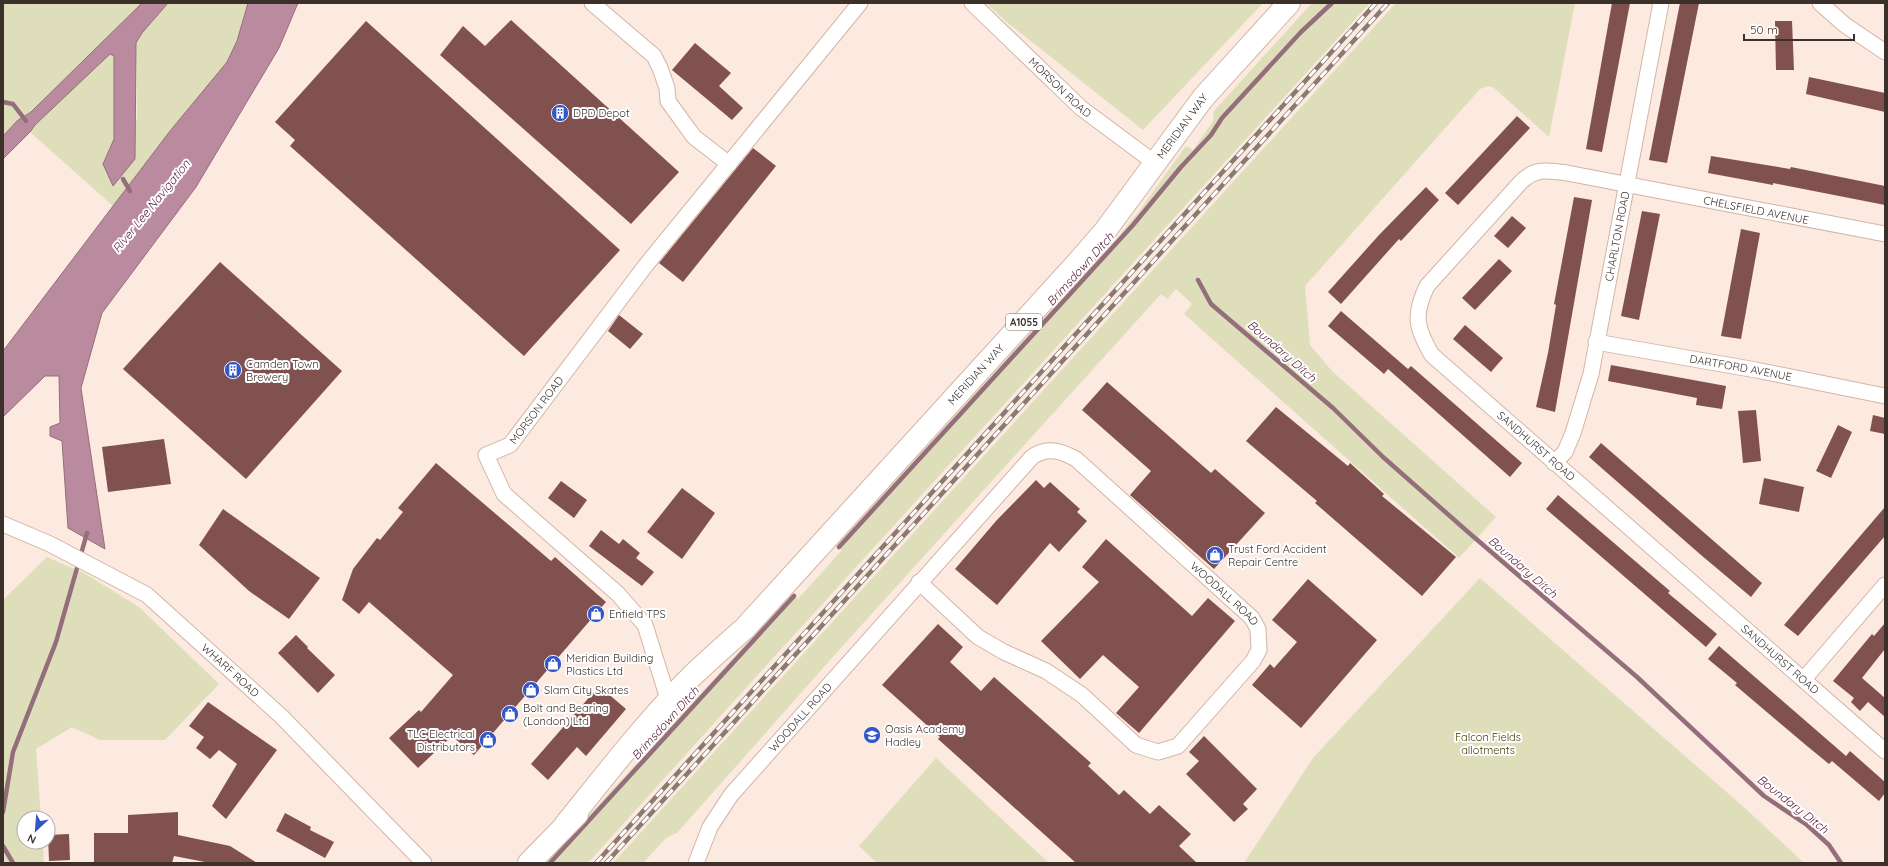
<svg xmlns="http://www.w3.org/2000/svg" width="1888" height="866" font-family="Quicksand,sans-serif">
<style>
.green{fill:#dedfba}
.water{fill:#ba8a9e;stroke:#946f7b}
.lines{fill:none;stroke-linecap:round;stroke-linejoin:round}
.stream{stroke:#946f7b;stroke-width:4.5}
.building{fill:#81514f}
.street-casing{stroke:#d2b5a5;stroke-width:17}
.primary-casing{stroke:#d2b5a5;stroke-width:24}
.street{stroke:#fff;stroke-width:15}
.primary{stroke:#fff;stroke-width:22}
.rail-casing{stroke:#897a72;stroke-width:4.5}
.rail{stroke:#fff;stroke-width:3;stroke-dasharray:9;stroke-linecap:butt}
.labels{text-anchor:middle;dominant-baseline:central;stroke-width:4;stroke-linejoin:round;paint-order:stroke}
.shield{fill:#fff;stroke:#766e6a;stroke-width:1}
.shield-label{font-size:10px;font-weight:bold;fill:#3c302a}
.street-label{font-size:11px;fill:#3c302a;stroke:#fff}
.poi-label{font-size:11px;fill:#3c302a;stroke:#fff;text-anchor:start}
.park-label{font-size:11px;fill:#3c3b00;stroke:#fff}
.water-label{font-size:12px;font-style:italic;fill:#5f2340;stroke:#fff}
</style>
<rect width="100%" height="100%" fill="#fce9df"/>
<!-- green -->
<g class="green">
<path d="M3 3H142L31 112 18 120 3 136Z"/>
<path d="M168 3H248L237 41 227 62 170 131 113 206 30 132 35 125 110 54 114 55V139L103 164 113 185 137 119 136 43 142 33Z"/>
<path d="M986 3H1263L1143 130 1008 23Z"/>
<path d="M1312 3H1370L754 679 588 863H545L792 594 798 599 842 550 837 545 1118 237 1140 210 1186 146 1193 150 1213 121 1214 111Z"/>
<path d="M1396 3H1575L1549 137 1494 88 1488 86 1480 89 1305 286 1310 345 1332 371 1496 517 1459 558 1184 314 1192 304 1176 289 1167 299 1161 294 839 650 677 833 666 838 643 863H613Z"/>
<path d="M47 557 84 573 139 607 219 684 165 740H100L72 727 36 749 41 818H24V842H43L44 863H3V600Z"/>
<path d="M1480 578 1746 809 1804 863H1244L1313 758Z"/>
<path d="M936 758 1049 863H877L859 846Z"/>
</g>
<!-- water -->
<g class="water">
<path d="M142 3H168L142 33 136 43 135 159 113 186 103 164 114 139V56L110 54 35 125 30 132 3 159V136L18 120 31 112Z"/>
<path d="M248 3H298L279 48 196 187 102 313 81 388 105 549 68 528 62 441 50 436V427L60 423 59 376H45L3 417V351L170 131 227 62 237 41Z"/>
</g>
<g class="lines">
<!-- stream -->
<g class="stream">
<path d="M3 102 13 104 26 121"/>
<path d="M123 179 130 191"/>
<path d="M1198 280 1211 304 1333 408 1383 457 1468 532 1637 677 1764 796 1807 825 1829 845 1841 863"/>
<path d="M839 547 1133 225 1181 167 1211 135 1222 118 1301 32 1332 3"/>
<path d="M3 812 13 752 56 642 87 533"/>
<path d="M3 846 13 863"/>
<path d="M550 863 794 596"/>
</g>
</g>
<!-- building -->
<g class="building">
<path d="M1612 3H1630L1602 152 1586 149Z"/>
<path d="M1680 3H1699L1667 163 1649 160Z"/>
<path d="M511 20 679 172 631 224 440 55 463 26 485 46Z"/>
<path d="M366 21 620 250 524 356 290 146 295 140 275 122Z"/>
<path d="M1775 21H1792L1794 70H1776Z"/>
<path d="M695 43 731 73 719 86 743 108 732 120 672 70Z"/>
<path d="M1809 77 1885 93V112L1806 94Z"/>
<path d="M1517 116 1530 128 1458 205 1445 193Z"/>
<path d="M753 148 776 166 683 282 659 263Z"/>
<path d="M1711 156 1790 169 1791 167 1885 186V205L1773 183V185L1708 173Z"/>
<path d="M1426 187 1439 200 1401 241 1399 239 1341 304 1328 292 1379 235Z"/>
<path d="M1574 197 1592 200 1555 412 1536 407 1548 353 1556 305 1554 304Z"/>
<path d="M1642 211 1660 214 1639 320 1621 316Z"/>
<path d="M1512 216 1526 228 1508 248 1494 236Z"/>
<path d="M1741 229 1760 233 1741 339 1721 336Z"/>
<path d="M1499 259 1512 271 1475 310 1462 298Z"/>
<path d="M220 262 342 371 246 479 123 369Z"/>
<path d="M1341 311 1408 369 1411 366 1522 463 1510 477 1388 369 1384 374 1328 326Z"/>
<path d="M619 315 643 334 630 349 608 331Z"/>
<path d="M1465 325 1503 358 1491 372 1453 339Z"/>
<path d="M1611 365 1726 386 1722 409 1696 405 1697 398 1608 381Z"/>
<path d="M1107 382 1211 473 1215 469 1265 513 1214 569 1130 495 1151 471 1082 410Z"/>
<path d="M1276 407 1348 466 1350 463 1384 494 1382 496 1456 557 1422 596 1315 503 1317 501 1246 441Z"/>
<path d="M1756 410 1761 461 1743 463 1738 411Z"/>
<path d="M1873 415 1885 418V434L1870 431Z"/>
<path d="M1838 425 1852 432 1831 478 1816 471Z"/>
<path d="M164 439 171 484 108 492 102 447Z"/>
<path d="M1601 443 1762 583 1751 597 1701 555 1589 457Z"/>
<path d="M436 463 551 561 555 557 606 602 474 755 452 736 418 768 389 738 419 710 421 712 453 675 369 602 359 614 342 600 353 569 377 538 380 540 403 512 398 508Z"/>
<path d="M1764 478 1804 487 1799 512 1759 504Z"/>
<path d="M1036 480 1044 488 1050 482 1080 509 1077 512 1087 521 1059 552 1050 543 997 605 955 569 996 521Z"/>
<path d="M561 481 587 500 574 518 548 498Z"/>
<path d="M682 488 715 513 682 559 647 532Z"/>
<path d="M1558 495 1670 591 1668 593 1717 634 1706 647 1546 509Z"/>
<path d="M1885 507V536L1798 636 1784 625Z"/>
<path d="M223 509 320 578 289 619 249 591 199 545Z"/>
<path d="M601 530 619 544 623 539 640 553 636 558 654 572 642 586 589 546Z"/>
<path d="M1106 539 1192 616 1208 598 1235 621 1139 733 1116 713 1139 687 1103 655 1080 679 1041 641 1099 582 1082 567Z"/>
<path d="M1308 579 1377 640 1301 728 1252 685 1270 664 1274 668 1297 642 1272 620Z"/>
<path d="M1885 623V649L1862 678 1885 698V717L1868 702 1860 711 1851 702 1854 698 1833 681 1872 634 1874 636Z"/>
<path d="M938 624 963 647 950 662 981 691 994 677 1091 763 1088 766 1119 795 1124 790 1150 814 1159 805 1191 834 1179 846 1197 863H1076L938 739 940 737 882 685Z"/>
<path d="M296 635 308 647 307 648 335 675 318 693 278 653Z"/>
<path d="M1719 646 1846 756 1850 751 1885 782V793L1879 801 1832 761 1829 764 1807 746 1735 685 1737 683 1708 659Z"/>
<path d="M599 686 626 709 586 756 577 747 548 780 531 764Z"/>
<path d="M208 702 277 750 226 819 212 806 237 764 219 750 210 759 196 748 204 737 189 726Z"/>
<path d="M1204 736 1257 789 1243 804 1248 809 1234 822 1186 774 1199 761 1189 752Z"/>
<path d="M178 812V835L230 846 257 863H210L174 856 172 863H94V833H128V815Z"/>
<path d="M285 813 311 827 310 830 334 842 325 858 276 831Z"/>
<path d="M69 834 70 860 49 861 48 835Z"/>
</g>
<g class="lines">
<defs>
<g id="street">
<path d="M592 3 654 56 660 68 667 88 668 101 678 115 694 137 729 164"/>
<path id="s1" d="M972 3 1081 108 1155 163"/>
<path d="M1820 3 1845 25 1885 52"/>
<path id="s2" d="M1885 234 1567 173C1547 170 1534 168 1520 183L1427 286C1413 315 1416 328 1432 355L1885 751"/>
<path id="s3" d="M1596 342 1756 370 1885 396"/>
<path id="s4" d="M1554 463 1565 452 1573 433 1591 374 1661 3"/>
<path id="s5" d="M3 524 50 544 147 595 281 716 424 863"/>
<path d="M1804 679 1885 585"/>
<path id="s6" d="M669 702 645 625 618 594 504 494 486 455 510 445 646 265 860 3"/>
<path id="s7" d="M696 863 710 827 731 795 1032 457C1047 446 1061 451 1076 459L1252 618 1258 629 1259 650 1253 661 1178 746 1158 752 1136 745 1082 695 1046 671 1004 652 978 637 919 582"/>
</g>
<g id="primary">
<path id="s8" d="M566 824C607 773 647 721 693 675 710 659 728 643 745 628L1079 261 1105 231 1203 98 1289 3"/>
<path d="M529 863 577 814"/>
</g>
</defs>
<!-- street casing -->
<use href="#street" class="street-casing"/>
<!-- primary casing -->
<use href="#primary" class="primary-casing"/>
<!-- street -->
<use href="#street" class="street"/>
<!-- primary -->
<use href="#primary" class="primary"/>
<defs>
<g id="rail">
<path d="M596 863 1376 3"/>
<path d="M606 863 1388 3"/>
</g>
</defs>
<!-- rail casing -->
<use href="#rail" class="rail-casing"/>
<!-- rail -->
<use href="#rail" class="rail"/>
</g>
<!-- icons -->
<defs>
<symbol id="building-disc" viewBox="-11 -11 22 22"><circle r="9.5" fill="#3457c8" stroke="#fff"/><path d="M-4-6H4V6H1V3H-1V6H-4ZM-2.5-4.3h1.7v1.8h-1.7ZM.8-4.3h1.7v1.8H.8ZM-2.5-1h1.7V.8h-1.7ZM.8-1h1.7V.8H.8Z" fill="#fff"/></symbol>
<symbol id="shop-disc" viewBox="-11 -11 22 22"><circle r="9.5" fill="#3457c8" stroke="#fff"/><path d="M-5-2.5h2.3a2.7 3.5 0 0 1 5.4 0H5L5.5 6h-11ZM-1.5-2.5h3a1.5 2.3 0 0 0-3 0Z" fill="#fff"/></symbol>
<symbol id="school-disc" viewBox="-11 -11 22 22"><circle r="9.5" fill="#3457c8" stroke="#fff"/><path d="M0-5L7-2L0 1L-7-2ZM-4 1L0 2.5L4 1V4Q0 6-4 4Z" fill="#fff"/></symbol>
</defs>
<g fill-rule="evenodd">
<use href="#building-disc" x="550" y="103" width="20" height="20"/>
<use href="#building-disc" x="223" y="360" width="20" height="20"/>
<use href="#shop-disc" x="1205" y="545" width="20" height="20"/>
<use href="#shop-disc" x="586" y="604" width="20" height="20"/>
<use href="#shop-disc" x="543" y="654" width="20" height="20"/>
<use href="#shop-disc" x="521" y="680" width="20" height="20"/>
<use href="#shop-disc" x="500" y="704" width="20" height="20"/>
<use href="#school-disc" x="862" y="725" width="20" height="20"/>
<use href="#shop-disc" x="478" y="730" width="20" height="20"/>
</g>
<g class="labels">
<!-- shield labels -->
<rect class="shield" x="1006" y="314" width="36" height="16" rx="3"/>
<g class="shield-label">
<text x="1024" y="322">A1055</text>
</g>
<!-- street labels -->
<g class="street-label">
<text stroke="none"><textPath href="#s1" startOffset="122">MORSON ROAD</textPath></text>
<text stroke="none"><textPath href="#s8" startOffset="932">MERIDIAN WAY</textPath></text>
<text transform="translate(1756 210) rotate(11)">CHELSFIELD AVENUE</text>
<text stroke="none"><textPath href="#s4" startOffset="238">CHARLTON ROAD</textPath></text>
<text stroke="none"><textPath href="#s3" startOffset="147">DARTFORD AVENUE</textPath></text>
<text stroke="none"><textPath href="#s8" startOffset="609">MERIDIAN WAY</textPath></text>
<text stroke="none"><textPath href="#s6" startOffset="386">MORSON ROAD</textPath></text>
<text stroke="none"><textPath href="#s2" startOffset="725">SANDHURST ROAD</textPath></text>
<text stroke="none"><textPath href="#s7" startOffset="777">WOODALL ROAD</textPath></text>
<text stroke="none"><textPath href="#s2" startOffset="1049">SANDHURST ROAD</textPath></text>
<text stroke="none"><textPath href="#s5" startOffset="273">WHARF ROAD</textPath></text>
<text stroke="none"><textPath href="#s7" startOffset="181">WOODALL ROAD</textPath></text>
</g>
<!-- poi labels -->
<g class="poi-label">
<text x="573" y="113">DPD Depot</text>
<text x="246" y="364">Camden Town<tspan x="246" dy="13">Brewery</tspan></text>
<text x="1228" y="549">Trust Ford Accident<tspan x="1228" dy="13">Repair Centre</tspan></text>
<text x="609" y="614">Enfield TPS</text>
<text x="566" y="658">Meridian Building<tspan x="566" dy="13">Plastics Ltd</tspan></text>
<text x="544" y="690">Slam City Skates</text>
<text x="523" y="708">Bolt and Bearing<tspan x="523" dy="13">(London) Ltd</tspan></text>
<text x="885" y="729">Oasis Academy<tspan x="885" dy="13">Hadley</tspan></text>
<text x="475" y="734" text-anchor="end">TLC Electrical<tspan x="475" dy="13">Distributors</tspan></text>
</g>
<!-- park labels -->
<g class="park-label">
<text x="1488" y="737">Falcon Fields<tspan x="1488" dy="13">allotments</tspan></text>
</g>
<!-- water labels -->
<g class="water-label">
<text transform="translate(151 206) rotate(-51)">River Lee Navigation</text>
<text transform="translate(1080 269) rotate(-48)">Brimsdown Ditch</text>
<text transform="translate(1282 351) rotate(41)">Boundary Ditch</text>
<text transform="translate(1523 567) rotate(41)">Boundary Ditch</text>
<text transform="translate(665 723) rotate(-48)">Brimsdown Ditch</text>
<text transform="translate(1793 804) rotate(38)">Boundary Ditch</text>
</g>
</g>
<!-- border -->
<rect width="1888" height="866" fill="none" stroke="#3c302a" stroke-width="8"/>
<!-- north arrow -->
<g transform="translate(36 830) rotate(206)"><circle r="19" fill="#ffffff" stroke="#b1acaa"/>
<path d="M0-3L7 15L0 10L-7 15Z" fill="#3457c8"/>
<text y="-6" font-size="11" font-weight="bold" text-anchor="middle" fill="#3c302a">N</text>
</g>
<!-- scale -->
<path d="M1744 34v6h110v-6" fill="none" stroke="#3c302a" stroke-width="2"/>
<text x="1750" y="34" font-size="12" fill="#3c302a" stroke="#ffffff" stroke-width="3" paint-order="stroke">50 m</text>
</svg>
